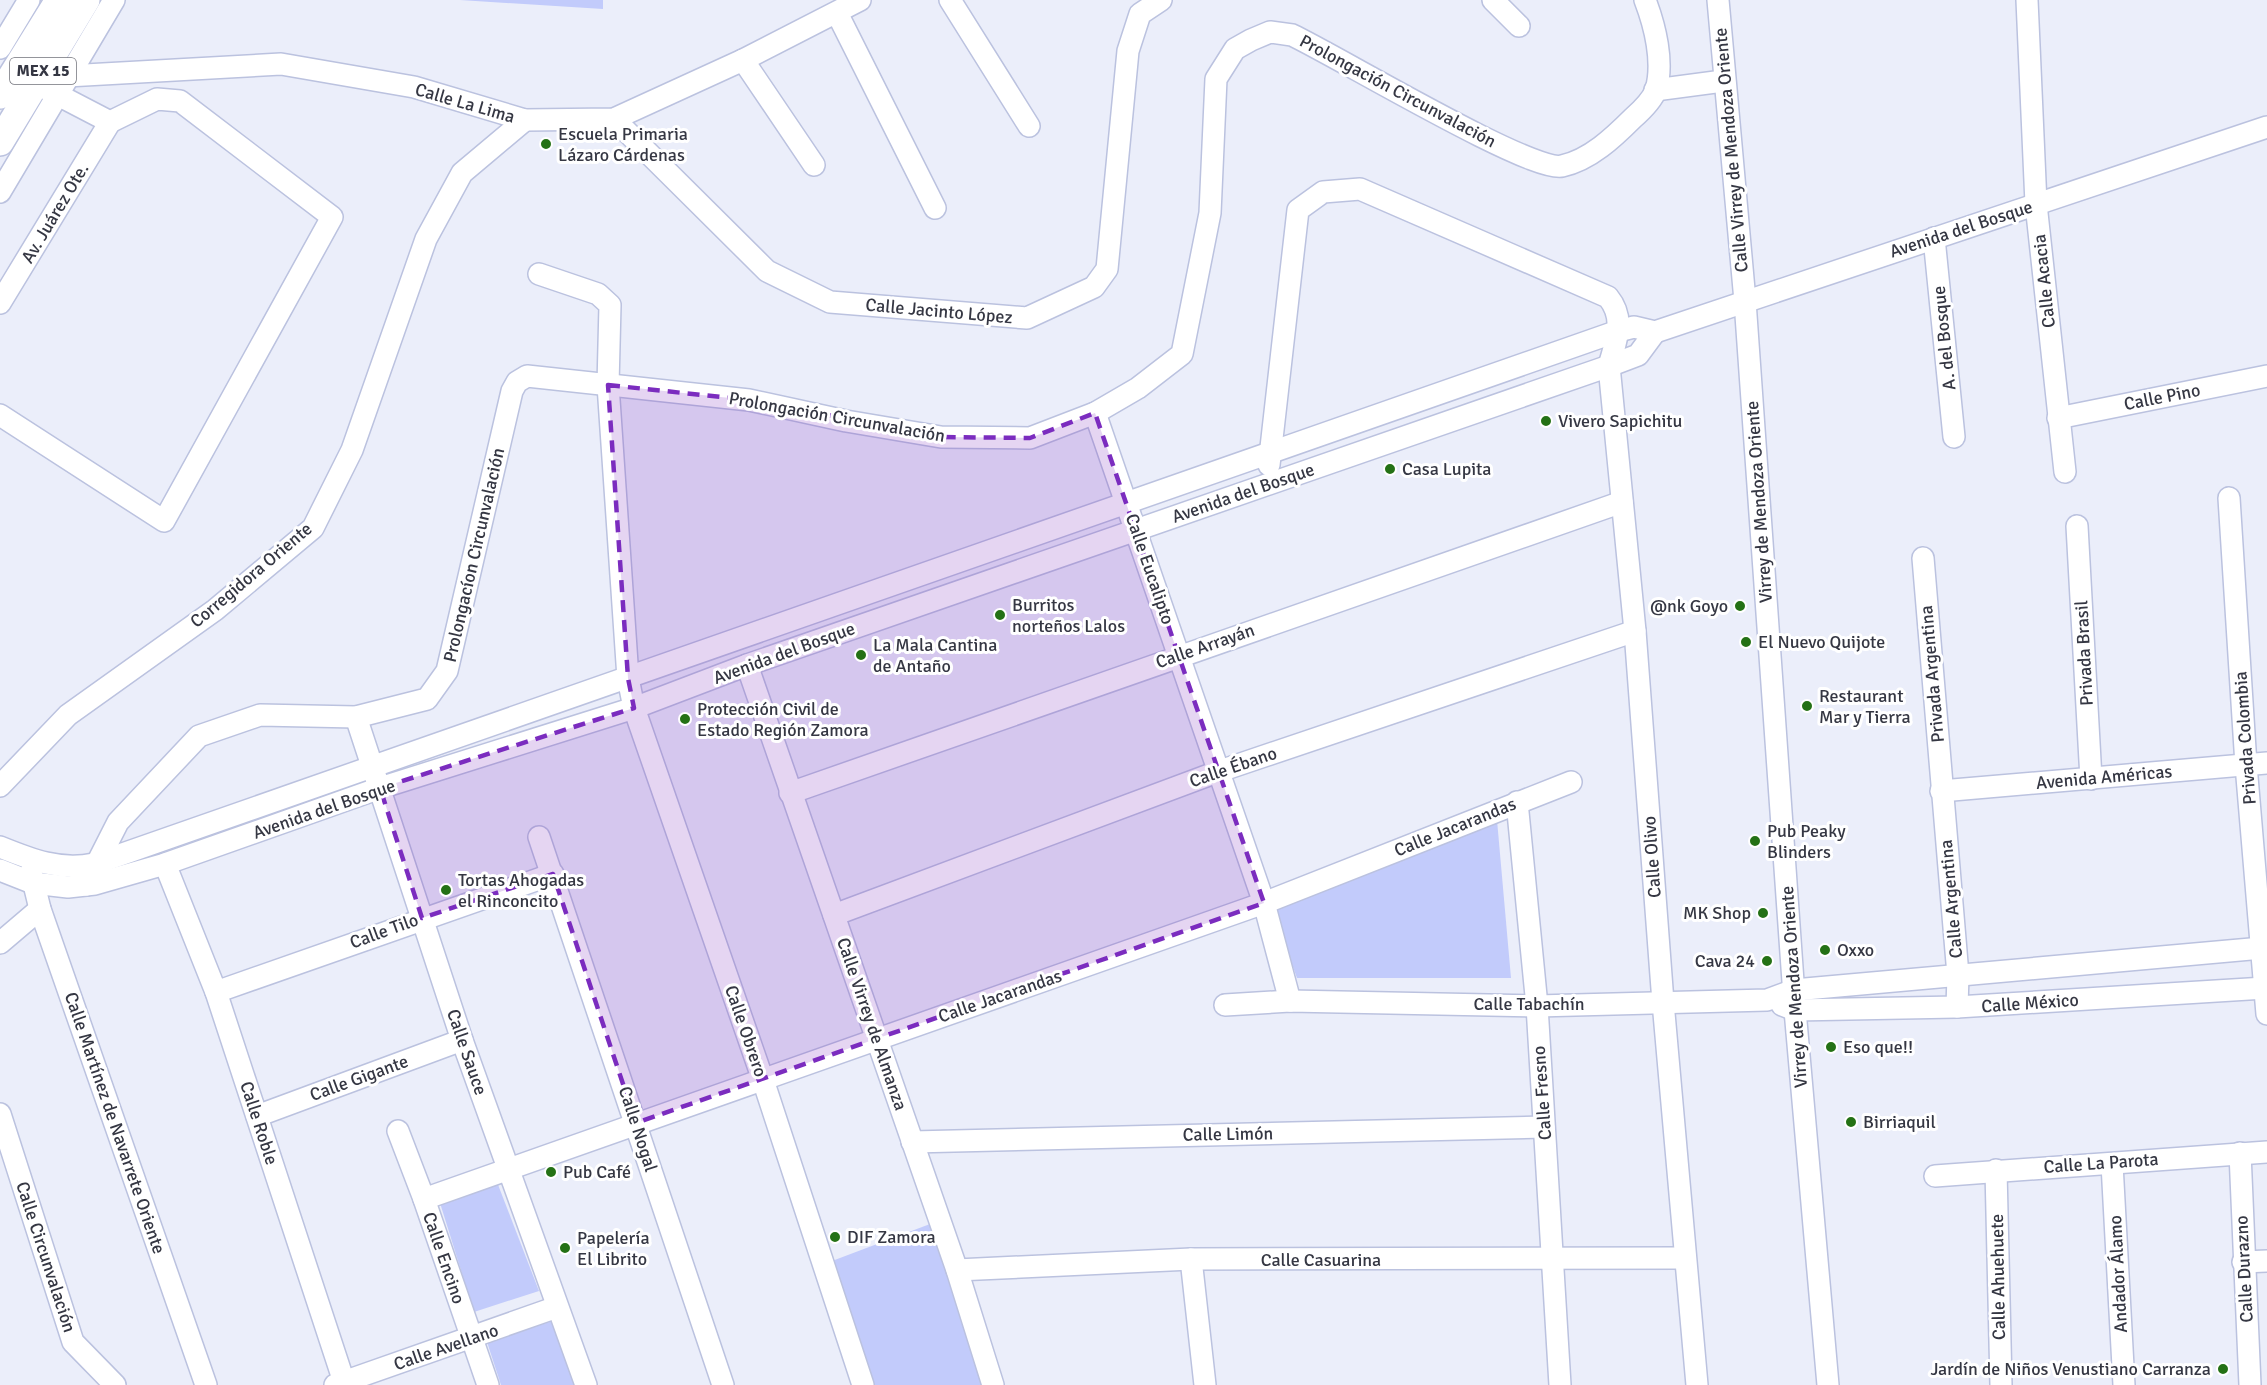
<svg xmlns="http://www.w3.org/2000/svg" width="2267" height="1385" font-family="Signika,sans-serif">
<style>
.green{fill:#c2cbfb}
.lines{fill:none;stroke-linecap:round;stroke-linejoin:round}
.minor-casing{stroke:#bbc2df;stroke-width:24}
.major-casing{stroke:#bbc2df;stroke-width:30}
.minor{stroke:#fff;stroke-width:21}
.major{stroke:#fff;stroke-width:27}
.marked{fill:#7b2cbf;fill-opacity:0.2;stroke:#7b2cbf;stroke-width:4.5;stroke-dasharray:12 8;stroke-linejoin:round}
.poi-dot{fill:#247115;stroke:#fff;stroke-width:2}
.labels{text-anchor:middle;dominant-baseline:central;stroke-width:6;stroke-linejoin:round;paint-order:stroke}
.shield{fill:#fff;stroke:#72737b;stroke-width:1.5}
.shield-label{font-size:16px;font-weight:bold;fill:#353743}
.street-label{font-size:18px;fill:#353743;stroke:#fff}
.poi-label{font-size:18px;fill:#353743;stroke:#fff;text-anchor:start}
</style>
<rect width="100%" height="100%" fill="#ebeefa"/>
<!-- green -->
<g class="green">
<path d="M460 0H603V9Z"/>
<path d="M1497 820 1511 978H1297L1270 903Z"/>
<path d="M497 1182 539 1291 474 1312 440 1203Z"/>
<path d="M930 1224 986 1385H868L832 1261Z"/>
<path d="M556 1320 578 1385H501L487 1342Z"/>
</g>
<g class="lines">
<defs>
<g id="minor">
<path d="M950 0 1029 126"/>
<path d="M1493 0 1519 26"/>
<path d="M1718 0 1745 301 1795 1010 1828 1385"/>
<path d="M2027 0 2036 204 2065 472"/>
<path d="M837 13 935 208"/>
<path d="M0 48 29 0"/>
<path d="M743 60 814 165"/>
<path d="M47 65 67 76 281 64 414 87 525 120 614 119 743 60 860 0"/>
<path d="M1655 90 1723 81"/>
<path d="M614 119 767 271 830 302 1027 318 1094 287 1107 269 1128 51 1140 14 1161 0"/>
<path d="M0 192 114 0"/>
<path d="M1934 238 1954 437"/>
<path d="M539 274 598 294 610 305 608 385 628 678 634 708 763 1080 863 1385"/>
<path d="M0 303 110 122"/>
<path d="M1095 413 1264 903 1290 1001"/>
<path d="M0 415 164 521 332 217 180 101 157 99 110 122 35 83"/>
<path d="M2058 418 2267 376"/>
<path d="M1269 465 1298 210 1323 192 1360 189 1608 297C1626 319 1616 340 1609 366L1635 631 1663 1002 1697 1385"/>
<path d="M2229 498 2246 765 2267 1014"/>
<path d="M2077 526 2091 779"/>
<path d="M1923 558 1958 975 1957 1007"/>
<path d="M747 665 957 1270 993 1385"/>
<path d="M356 717 462 1040 586 1385"/>
<path d="M0 786 68 715 215 610 313 528 352 450 426 239 462 173 525 120"/>
<path d="M1941 791 2267 763"/>
<path d="M790 793 1622 502"/>
<path d="M1517 802 1537 1006 1560 1385"/>
<path d="M539 837 723 1385"/>
<path d="M0 847C32 860 60 871 94 864L1618 331 1634 327 1655 332 2267 127"/>
<path d="M165 864 216 992 345 1385"/>
<path d="M0 870 33 883 68 887 95 884 165 864 380 788 634 708 747 665 1609 366 1638 355 1655 332"/>
<path d="M31 872 40 909 206 1385"/>
<path d="M86 885 118 822 199 736 260 715 356 717 427 699 447 671 512 391 517 382 527 376 749 400 846 421 941 437 1030 438 1095 413 1138 388 1182 354 1210 213 1216 79 1235 49 1251 40 1270 32 1292 35C1335 55 1531 173 1562 166 1590 160 1614 137 1633 118 1641 111 1652 100 1656 90 1664 62 1655 26 1645 0"/>
<path d="M834 915 1217 772 1635 631"/>
<path d="M0 943 40 909"/>
<path d="M216 992 553 874"/>
<path d="M1225 1005 1290 1001 1537 1006 1767 1000 1794 990 2262 948"/>
<path d="M1782 1005 1795 1010 1957 1007 2265 988"/>
<path d="M0 1114 73 1342 115 1385"/>
<path d="M257 1116 462 1040"/>
<path d="M398 1131 424 1199 488 1385"/>
<path d="M912 1142 1544 1127"/>
<path d="M2240 1153 2250 1385"/>
<path d="M2112 1164 2124 1385"/>
<path d="M1996 1170 2001 1385"/>
<path d="M1935 1176 2267 1152"/>
<path d="M424 1199 1264 903 1571 782"/>
<path d="M1191 1259 1205 1385"/>
<path d="M2243 1262 2267 1261"/>
<path d="M957 1270 1191 1259 1685 1258"/>
<path d="M335 1385 557 1307"/>
</g>
<g id="major">
<path d="M0 95 59 0"/>
<path d="M0 142 86 0"/>
</g>
</defs>
<!-- minor casing -->
<use href="#minor" class="minor-casing"/>
<!-- major casing -->
<use href="#major" class="major-casing"/>
<!-- minor -->
<use href="#minor" class="minor"/>
<!-- major -->
<use href="#major" class="major"/>
</g>
<!-- marked area -->
<path class="marked" d="M608 385 749 400 941 437 1030 438 1095 413 1264 903 636 1123 553 874 422 918 380 788 634 708 628 678Z"/>
<!-- markers -->
<g class="poi-dot">
<circle cx="546" cy="144" r="6"/>
<circle cx="1546" cy="421" r="6"/>
<circle cx="1390" cy="469" r="6"/>
<circle cx="1740" cy="606" r="6"/>
<circle cx="1000" cy="615" r="6"/>
<circle cx="1746" cy="642" r="6"/>
<circle cx="861" cy="655" r="6"/>
<circle cx="1807" cy="706" r="6"/>
<circle cx="685" cy="719" r="6"/>
<circle cx="1755" cy="841" r="6"/>
<circle cx="446" cy="890" r="6"/>
<circle cx="1763" cy="913" r="6"/>
<circle cx="1825" cy="950" r="6"/>
<circle cx="1767" cy="961" r="6"/>
<circle cx="1831" cy="1047" r="6"/>
<circle cx="1851" cy="1122" r="6"/>
<circle cx="551" cy="1172" r="6"/>
<circle cx="835" cy="1237" r="6"/>
<circle cx="565" cy="1248" r="6"/>
<circle cx="2223" cy="1369" r="6"/>
</g>
<g class="labels">
<!-- shield labels -->
<rect class="shield" x="10" y="58" width="66" height="26" rx="4.5"/>
<g class="shield-label">
<text x="43" y="71">MEX 15</text>
</g>
<!-- street labels -->
<g class="street-label">
<text transform="translate(1398 91) rotate(28)">Prolongación Circunvalación</text>
<text transform="translate(465 103) rotate(16)">Calle La Lima</text>
<text transform="translate(1731 150) rotate(-95)">Calle Virrey de Mendoza Oriente</text>
<text transform="translate(55 213) rotate(-59)">Av. Juárez Ote.</text>
<text transform="translate(1961 229) rotate(-18)">Avenida del Bosque</text>
<text transform="translate(2044 281) rotate(-96)">Calle Acacia</text>
<text transform="translate(939 311) rotate(5)">Calle Jacinto López</text>
<text transform="translate(1944 338) rotate(-96)">A. del Bosque</text>
<text transform="translate(2162 397) rotate(-11)">Calle Pino</text>
<text transform="translate(837 417) rotate(10)">Prolongación Circunvalación</text>
<text transform="translate(1243 493) rotate(-19)">Avenida del Bosque</text>
<text transform="translate(1759 502) rotate(-94)">Virrey de Mendoza Oriente</text>
<text transform="translate(474 555) rotate(-77)">Prolongacíon Circunvalación</text>
<text transform="translate(1150 569) rotate(71)">Calle Eucalipto</text>
<text transform="translate(251 575) rotate(-40)">Corregidora Oriente</text>
<text transform="translate(1205 646) rotate(-19)">Calle Arrayán</text>
<text transform="translate(784 653) rotate(-20)">Avenida del Bosque</text>
<text transform="translate(2084 653) rotate(-93)">Privada Brasil</text>
<text transform="translate(1932 674) rotate(-95)">Privada Argentina</text>
<text transform="translate(2245 738) rotate(-94)">Privada Colombia</text>
<text transform="translate(1233 767) rotate(-19)">Calle Ébano</text>
<text transform="translate(2104 777) rotate(-5)">Avenida Américas</text>
<text transform="translate(324 809) rotate(-19)">Avenida del Bosque</text>
<text transform="translate(1455 827) rotate(-22)">Calle Jacarandas</text>
<text transform="translate(1652 857) rotate(-94)">Calle Olivo</text>
<text transform="translate(1951 899) rotate(-95)">Calle Argentina</text>
<text transform="translate(384 931) rotate(-20)">Calle Tilo</text>
<text transform="translate(1794 987) rotate(-94)">Virrey de Mendoza Oriente</text>
<text transform="translate(1000 996) rotate(-19)">Calle Jacarandas</text>
<text transform="translate(2030 1003) rotate(-4)">Calle México</text>
<text x="1529" y="1004">Calle Tabachín</text>
<text transform="translate(872 1024) rotate(71)">Calle Virrey de Almanza</text>
<text transform="translate(746 1031) rotate(71)">Calle Obrero</text>
<text transform="translate(467 1052) rotate(71)">Calle Sauce</text>
<text transform="translate(359 1078) rotate(-20)">Calle Gigante</text>
<text transform="translate(1542 1093) rotate(-94)">Calle Fresno</text>
<text transform="translate(115 1123) rotate(71)">Calle Martínez de Navarrete Oriente</text>
<text transform="translate(259 1123) rotate(72)">Calle Roble</text>
<text transform="translate(638 1129) rotate(72)">Calle Nogal</text>
<text transform="translate(1228 1134) rotate(-1)">Calle Limón</text>
<text transform="translate(2101 1163) rotate(-4)">Calle La Parota</text>
<text transform="translate(46 1257) rotate(72)">Calle Circunvalación</text>
<text transform="translate(444 1258) rotate(71)">Calle Encino</text>
<text x="1321" y="1260">Calle Casuarina</text>
<text transform="translate(2244 1269) rotate(-93)">Calle Durazno</text>
<text transform="translate(2118 1274) rotate(-93)">Andador Álamo</text>
<text transform="translate(1998 1277) rotate(-91)">Calle Ahuehuete</text>
<text transform="translate(446 1347) rotate(-19)">Calle Avellano</text>
</g>
<!-- poi labels -->
<g class="poi-label">
<text x="558" y="134">Escuela Primaria<tspan x="558" dy="21">Lázaro Cárdenas</tspan></text>
<text x="1558" y="421">Vivero Sapichitu</text>
<text x="1402" y="469">Casa Lupita</text>
<text x="1012" y="605">Burritos<tspan x="1012" dy="21">norteños Lalos</tspan></text>
<text x="1728" y="606" text-anchor="end">@nk Goyo</text>
<text x="1758" y="642">El Nuevo Quijote</text>
<text x="873" y="645">La Mala Cantina<tspan x="873" dy="21">de Antaño</tspan></text>
<text x="1819" y="696">Restaurant<tspan x="1819" dy="21">Mar y Tierra</tspan></text>
<text x="697" y="709">Protección Civil de<tspan x="697" dy="21">Estado Región Zamora</tspan></text>
<text x="1767" y="831">Pub Peaky<tspan x="1767" dy="21">Blinders</tspan></text>
<text x="458" y="880">Tortas Ahogadas<tspan x="458" dy="21">el Rinconcito</tspan></text>
<text x="1751" y="913" text-anchor="end">MK Shop</text>
<text x="1837" y="950">Oxxo</text>
<text x="1755" y="961" text-anchor="end">Cava 24</text>
<text x="1843" y="1047">Eso que!!</text>
<text x="1863" y="1122">Birriaquil</text>
<text x="563" y="1172">Pub Café</text>
<text x="847" y="1237">DIF Zamora</text>
<text x="577" y="1238">Papelería<tspan x="577" dy="21">El Librito</tspan></text>
<text x="2211" y="1369" text-anchor="end">Jardín de Niños Venustiano Carranza</text>
</g>
</g>
</svg>
